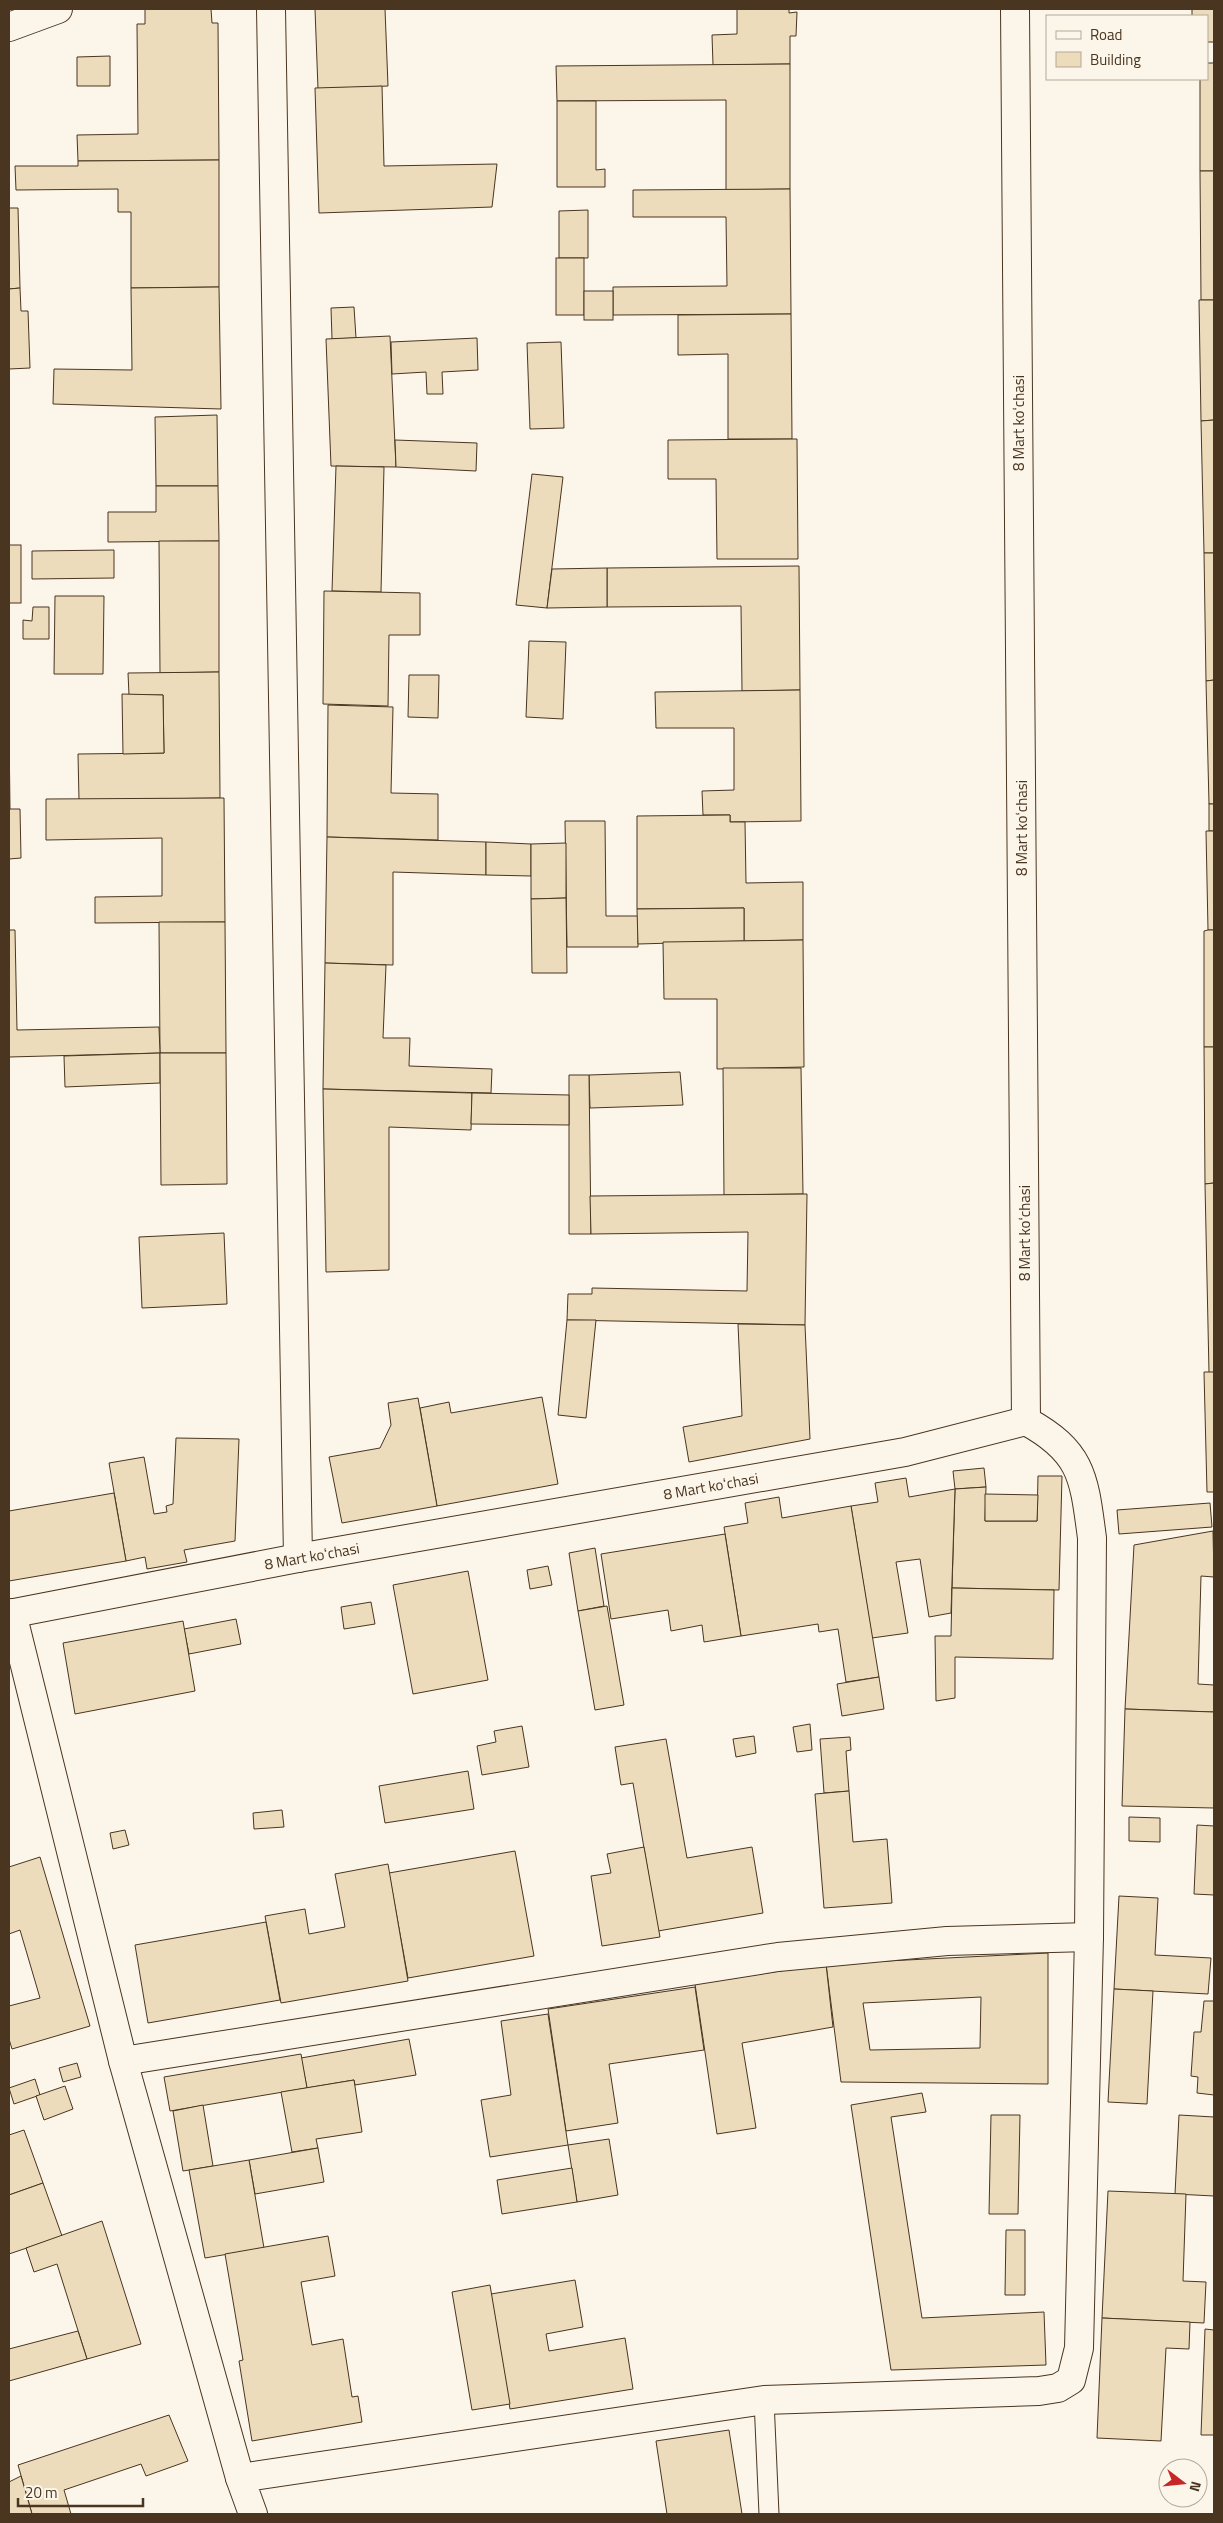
<svg xmlns="http://www.w3.org/2000/svg" width="1223" height="2523" font-family="'Titillium Web',sans-serif">
<style>
.building{fill:#ecdcbc;stroke:#4a3520;fill-rule:evenodd}
.lines{fill:none;stroke-linecap:round;stroke-linejoin:round}
.lane-casing{stroke:#4a3520;stroke-width:21}
.street-casing{stroke:#4a3520;stroke-width:30}
.lane{stroke:#fbf6e9;stroke-width:19}
.street{stroke:#fbf6e9;stroke-width:28}
.labels{text-anchor:middle;dominant-baseline:central;stroke-width:4;stroke-linejoin:round;paint-order:stroke}
.street-label{font-size:15px;fill:#4a3520;stroke:#fbf6e9}
</style>
<rect width="100%" height="100%" fill="#fbf6e9"/>
<!-- building -->
<g class="building">
<path d="M145 9H211L212 23H218L219 160 78 161 77 135 138 134 137 24H145Z"/>
<path d="M315 9H385L388 86 318 89Z"/>
<path d="M737 9H789V13L797 12 796 36H790V64L713 65 712 35 737 34Z"/>
<path d="M1192 9H1214V42H1207V16H1192Z"/>
<path d="M110 56V86H77V57Z"/>
<path d="M1207 63H1214V171H1200V79H1207Z"/>
<path d="M790 64V189L726 190V100L557 101 556 66Z"/>
<path d="M382 86 384 166 497 164 492 207 319 213 315 88Z"/>
<path d="M557 101H596V170L605 169V187H557Z"/>
<path d="M219 160V287L131 288V212H118V189L16 190 15 166H78V161Z"/>
<path d="M1200 171H1214V300H1201Z"/>
<path d="M790 189 791 314 613 315V287L727 286 726 217H633V190Z"/>
<path d="M9 208H18L20 288 9 289Z"/>
<path d="M588 210V258H559V211Z"/>
<rect x="556" y="258" width="28" height="57"/>
<path d="M219 287 221 409 53 404 54 369 132 370 131 288Z"/>
<path d="M20 288 21 311H28L30 368 9 369V289Z"/>
<rect x="584" y="291" width="29" height="29"/>
<path d="M1199 300H1214V420L1201 421Z"/>
<path d="M354 307 356 338 332 339 331 308Z"/>
<path d="M791 314 792 439H728V354L678 355V315Z"/>
<path d="M390 336 396 467 331 466 326 339Z"/>
<path d="M477 338 478 370 442 372 443 394H427L426 372 392 374 391 342Z"/>
<path d="M561 342 564 428 530 429 527 343Z"/>
<path d="M217 415 218 486H156L155 417Z"/>
<path d="M1214 420V553H1204L1201 421Z"/>
<path d="M797 439 798 559H717L716 479H668V440Z"/>
<path d="M395 440 477 443 476 471 396 467Z"/>
<path d="M336 466 384 467 381 592 332 591Z"/>
<path d="M532 474 563 477 547 608 516 605Z"/>
<path d="M156 486H218L219 541 108 542V512H156Z"/>
<path d="M159 541H219V672L160 673Z"/>
<rect x="9" y="545" width="12" height="58"/>
<path d="M114 550V578L32 579V551Z"/>
<path d="M1204 553H1214V680L1206 681Z"/>
<path d="M799 566 800 690 742 691 741 606 607 607V568Z"/>
<path d="M607 568V607L547 608 552 569Z"/>
<path d="M324 591 420 593V635H389L388 706 323 704Z"/>
<path d="M55 596H104L103 674H54Z"/>
<path d="M33 607H49V639H23V620L32 621Z"/>
<path d="M529 641 566 642 563 719 526 717Z"/>
<path d="M219 672 220 798 79 800 78 754 164 753 163 695H129L128 673Z"/>
<path d="M409 675H439L438 718 408 717Z"/>
<path d="M1214 680V804H1209L1206 681Z"/>
<path d="M800 690 801 821 730 822V815H703L702 791 734 790V728H656L655 692Z"/>
<path d="M122 694 163 695 164 753 123 754Z"/>
<path d="M328 705 393 707 391 793 438 794V840L327 837Z"/>
<path d="M9 728 10 809H9Z"/>
<path d="M220 798H224L225 922 95 923V897L162 896V838L46 840V799Z"/>
<rect x="1209" y="804" width="5" height="27"/>
<path d="M9 809H20L21 858 9 859Z"/>
<path d="M730 815V822H745L746 883 803 882V940L744 941V908L637 909V816Z"/>
<path d="M565 821H605L606 916H638V947H567Z"/>
<path d="M1206 831H1214V930H1208Z"/>
<path d="M327 837 486 842V875L393 872V965L325 963Z"/>
<path d="M486 842 531 844V876L486 875Z"/>
<path d="M566 843V898L531 899V844Z"/>
<path d="M566 898 567 973H532L531 899Z"/>
<path d="M744 908V941L638 944 637 909Z"/>
<path d="M159 922H225L226 1053H160Z"/>
<path d="M9 930H15L17 1030 159 1027 160 1053 9 1057Z"/>
<path d="M1208 930H1214V1047H1204V931Z"/>
<path d="M803 940 804 1067 717 1069V999H664L663 942Z"/>
<path d="M325 963 386 965 383 1038H410L409 1066 492 1069 491 1093 323 1089Z"/>
<path d="M1204 1047H1214V1183L1205 1184Z"/>
<path d="M160 1053V1083L65 1087 64 1056Z"/>
<path d="M160 1053H226L227 1184 161 1185Z"/>
<path d="M723 1068H801L803 1194 724 1195Z"/>
<path d="M680 1072 683 1105 590 1108 589 1075Z"/>
<path d="M569 1075H589L591 1234H569Z"/>
<path d="M323 1089 472 1093 471 1130 389 1127V1270L326 1272Z"/>
<path d="M472 1093 569 1095V1125L471 1124Z"/>
<path d="M1214 1183V1372L1209 1373 1205 1184Z"/>
<path d="M807 1194 805 1325 567 1320 568 1294H592V1288L747 1291 748 1232 591 1234 590 1196Z"/>
<path d="M224 1233 227 1304 142 1308 139 1237Z"/>
<path d="M567 1320H596L586 1418 558 1415Z"/>
<path d="M738 1324 805 1325 810 1439 689 1462 683 1427 742 1416Z"/>
<path d="M1204 1372H1214V1492H1207Z"/>
<path d="M542 1397 558 1484 437 1506 420 1408 449 1402 451 1413Z"/>
<path d="M418 1398 437 1506 342 1523 329 1457 380 1448 391 1425 388 1403Z"/>
<path d="M176 1438 239 1439 235 1541 184 1550 187 1562 147 1569 145 1557 126 1561 109 1463 144 1457 154 1514 167 1512 166 1506 173 1504Z"/>
<path d="M984 1468 986 1487 955 1489 953 1471Z"/>
<path d="M1038 1476H1062L1059 1590 952 1588 955 1489 986 1487 985 1521H1037Z"/>
<path d="M906 1478 909 1497 955 1489 951 1613 929 1617 920 1559 896 1562 908 1633 872 1638 851 1506 878 1502 875 1483Z"/>
<path d="M114 1493 126 1561 9 1581V1511Z"/>
<path d="M985 1494 1038 1495 1037 1521H985Z"/>
<path d="M779 1497 782 1518 851 1506 879 1677 846 1682 838 1629 819 1632 818 1624 741 1636 724 1527 748 1523 745 1503Z"/>
<path d="M1210 1503 1212 1527 1119 1534 1117 1510Z"/>
<path d="M1213 1531 1214 1577 1201 1576 1198 1684 1214 1685V1712L1125 1709 1134 1545Z"/>
<path d="M725 1534 741 1636 704 1642 702 1625 671 1631 668 1610 611 1619 601 1554Z"/>
<path d="M595 1548 604 1606 578 1611 569 1553Z"/>
<path d="M548 1566 552 1585 530 1589 527 1570Z"/>
<path d="M468 1571 488 1680 413 1694 393 1585Z"/>
<path d="M952 1588 1054 1590 1053 1659 955 1657V1698L936 1701 935 1636H951Z"/>
<path d="M371 1602 375 1624 344 1629 341 1607Z"/>
<path d="M607 1606 624 1705 595 1710 578 1611Z"/>
<path d="M236 1619 241 1644 189 1654 184 1629Z"/>
<path d="M183 1621 195 1691 75 1714 63 1643Z"/>
<path d="M879 1677 884 1709 842 1716 837 1684Z"/>
<path d="M1125 1709 1214 1712V1808L1122 1806Z"/>
<path d="M810 1724 812 1750 797 1752 793 1727Z"/>
<path d="M522 1726 529 1767 482 1775 477 1746 496 1742 494 1731Z"/>
<path d="M754 1736 756 1753 736 1757 733 1739Z"/>
<path d="M850 1737 851 1750 846 1751 849 1791 824 1793 820 1739Z"/>
<path d="M666 1739 687 1858 752 1847 763 1913 658 1931 633 1783 621 1785 615 1747Z"/>
<path d="M468 1771 474 1809 385 1823 379 1786Z"/>
<path d="M849 1791 853 1842 887 1839 892 1903 824 1908 815 1794Z"/>
<path d="M282 1810 284 1827 254 1829 253 1813Z"/>
<path d="M1129 1817 1160 1818V1842L1129 1841Z"/>
<path d="M1197 1825 1214 1826V1895L1194 1894Z"/>
<path d="M125 1830 129 1845 113 1849 110 1833Z"/>
<path d="M644 1847 660 1937 602 1946 591 1876 611 1873 607 1854Z"/>
<path d="M515 1851 534 1956 408 1978 389 1873Z"/>
<path d="M40 1857 90 2026 12 2049 9 2039V2006L40 1998 20 1930 9 1934V1867Z"/>
<path d="M388 1864 408 1981 281 2003 265 1916 305 1909 309 1934 345 1927 335 1874Z"/>
<path d="M1119 1896 1158 1898 1155 1955 1211 1958 1208 1994 1114 1989Z"/>
<path d="M266 1922 280 2000 148 2023 135 1945Z"/>
<path d="M1048 1953V2084L841 2082 826 1964ZM981 1997 980 2048 870 2050 863 2003Z"/>
<path d="M826 1964 833 2027 742 2043 756 2128 717 2134 695 1984Z"/>
<path d="M695 1987 704 2050 609 2064 618 2123 566 2131 548 2009Z"/>
<path d="M1114 1989 1153 1991 1147 2104 1108 2102Z"/>
<path d="M1204 2001H1214V2095L1197 2093 1198 2077 1191 2076 1194 2032H1201Z"/>
<path d="M548 2014 568 2145 490 2157 481 2100 511 2095 501 2021Z"/>
<path d="M409 2039 416 2075 355 2085 354 2080 307 2088 301 2058Z"/>
<path d="M301 2054 307 2088 170 2111 164 2077Z"/>
<path d="M77 2063 81 2077 63 2082 59 2068Z"/>
<path d="M35 2079 40 2095 14 2104 9 2088Z"/>
<path d="M354 2080 362 2132 316 2139 318 2148 292 2152 281 2092Z"/>
<path d="M65 2086 73 2109 44 2120 36 2096Z"/>
<path d="M922 2093 926 2112 891 2117 922 2318 1044 2312 1046 2365 891 2370 851 2105Z"/>
<path d="M203 2105 213 2166 183 2171 173 2111Z"/>
<path d="M991 2115H1020L1018 2214H989Z"/>
<path d="M1179 2115 1214 2117V2196L1175 2194Z"/>
<path d="M24 2130 43 2183 9 2195V2135Z"/>
<path d="M609 2139 618 2195 577 2202 568 2145Z"/>
<path d="M318 2148 324 2182 255 2194 249 2160Z"/>
<path d="M249 2160 264 2248 205 2258 189 2170Z"/>
<path d="M572 2168 577 2202 502 2214 497 2180Z"/>
<path d="M43 2183 62 2236 9 2254V2195Z"/>
<path d="M1108 2191 1186 2194 1183 2281 1206 2282 1204 2323 1102 2318Z"/>
<path d="M102 2221 141 2344 87 2359 57 2264 34 2272 26 2248Z"/>
<path d="M1006 2230H1025V2295H1005Z"/>
<path d="M328 2236 335 2276 301 2282 312 2345 343 2339 352 2397 358 2396 362 2422 252 2441 239 2361 243 2360 225 2254Z"/>
<path d="M575 2280 583 2327 546 2334 549 2351 625 2338 633 2389 510 2409 491 2294Z"/>
<path d="M490 2285 510 2404 472 2410 452 2292Z"/>
<path d="M1102 2318 1190 2322 1189 2349 1166 2348 1161 2441 1097 2438Z"/>
<path d="M1205 2329 1214 2330V2435H1201Z"/>
<path d="M78 2331 87 2359 9 2381V2349Z"/>
<path d="M169 2415 188 2461 146 2476 141 2464 64 2490 71 2514H32L18 2465Z"/>
<path d="M729 2430 742 2514H667L656 2441Z"/>
<path d="M21 2476 32 2514H9V2482Z"/>
</g>
<g class="lines">
<defs>
<path id="lane" d="M764 2400 769 2514"/>
<g id="street">
<path d="M271 9 298 1558"/>
<path d="M1015 9 1026 1421"/>
<path d="M9 27 58 9"/>
<path d="M12 1613 123 2061 778 1957 947 1941 1089 1937"/>
<path d="M9 1614 298 1558 905 1452 1026 1421"/>
<path d="M123 2061 240 2478"/>
<path d="M253 2514 240 2478 764 2400 1039 2391 1058 2388 1071 2380 1079 2348 1089 1937 1092 1538C1084 1478 1083 1452 1026 1421"/>
</g>
</defs>
<!-- lane casing -->
<use href="#lane" class="lane-casing"/>
<!-- street casing -->
<use href="#street" class="street-casing"/>
<!-- lane -->
<use href="#lane" class="lane"/>
<!-- street -->
<use href="#street" class="street"/>
</g>
<g class="labels">
<!-- street labels -->
<g class="street-label">
<text transform="translate(1018 423) rotate(-90)">8 Mart koʻchasi</text>
<text transform="translate(1021 828) rotate(-90)">8 Mart koʻchasi</text>
<text transform="translate(1024 1233) rotate(-90)">8 Mart koʻchasi</text>
<text transform="translate(711 1486) rotate(-10)">8 Mart koʻchasi</text>
<text transform="translate(312 1556) rotate(-10)">8 Mart koʻchasi</text>
</g>
</g>
<!-- border -->
<rect width="1223" height="2523" fill="none" stroke="#4a3520" stroke-width="20"/>
<!-- legend -->
<rect x="1046" y="15" width="162" height="65" fill="#fbf6e9" stroke="#b4a999"/>
<rect x="1056" y="31" width="25" height="8" fill="#fbf6e9" stroke="#b4a999"/>
<text x="1090" y="40" font-size="15" fill="#4a3520">Road</text>
<rect x="1056" y="52" width="25" height="15" fill="#ecdcbc" stroke="#b4a999"/>
<text x="1090" y="65" font-size="15" fill="#4a3520">Building</text>
<!-- north arrow -->
<g transform="translate(1183 2483) rotate(106)"><circle r="24" fill="#fbf6e9" stroke="#b4a999"/>
<path d="M0-4L9 19L0 12L-9 19Z" fill="#c62828"/>
<text y="-8" font-size="14" font-weight="bold" text-anchor="middle" fill="#4a3520">N</text>
</g>
<!-- scale -->
<path d="M18 2498v8h125v-8" fill="none" stroke="#4a3520" stroke-width="2.5"/>
<text x="25" y="2498" font-size="15" fill="#4a3520" stroke="#fbf6e9" stroke-width="4" paint-order="stroke">20 m</text>
</svg>
